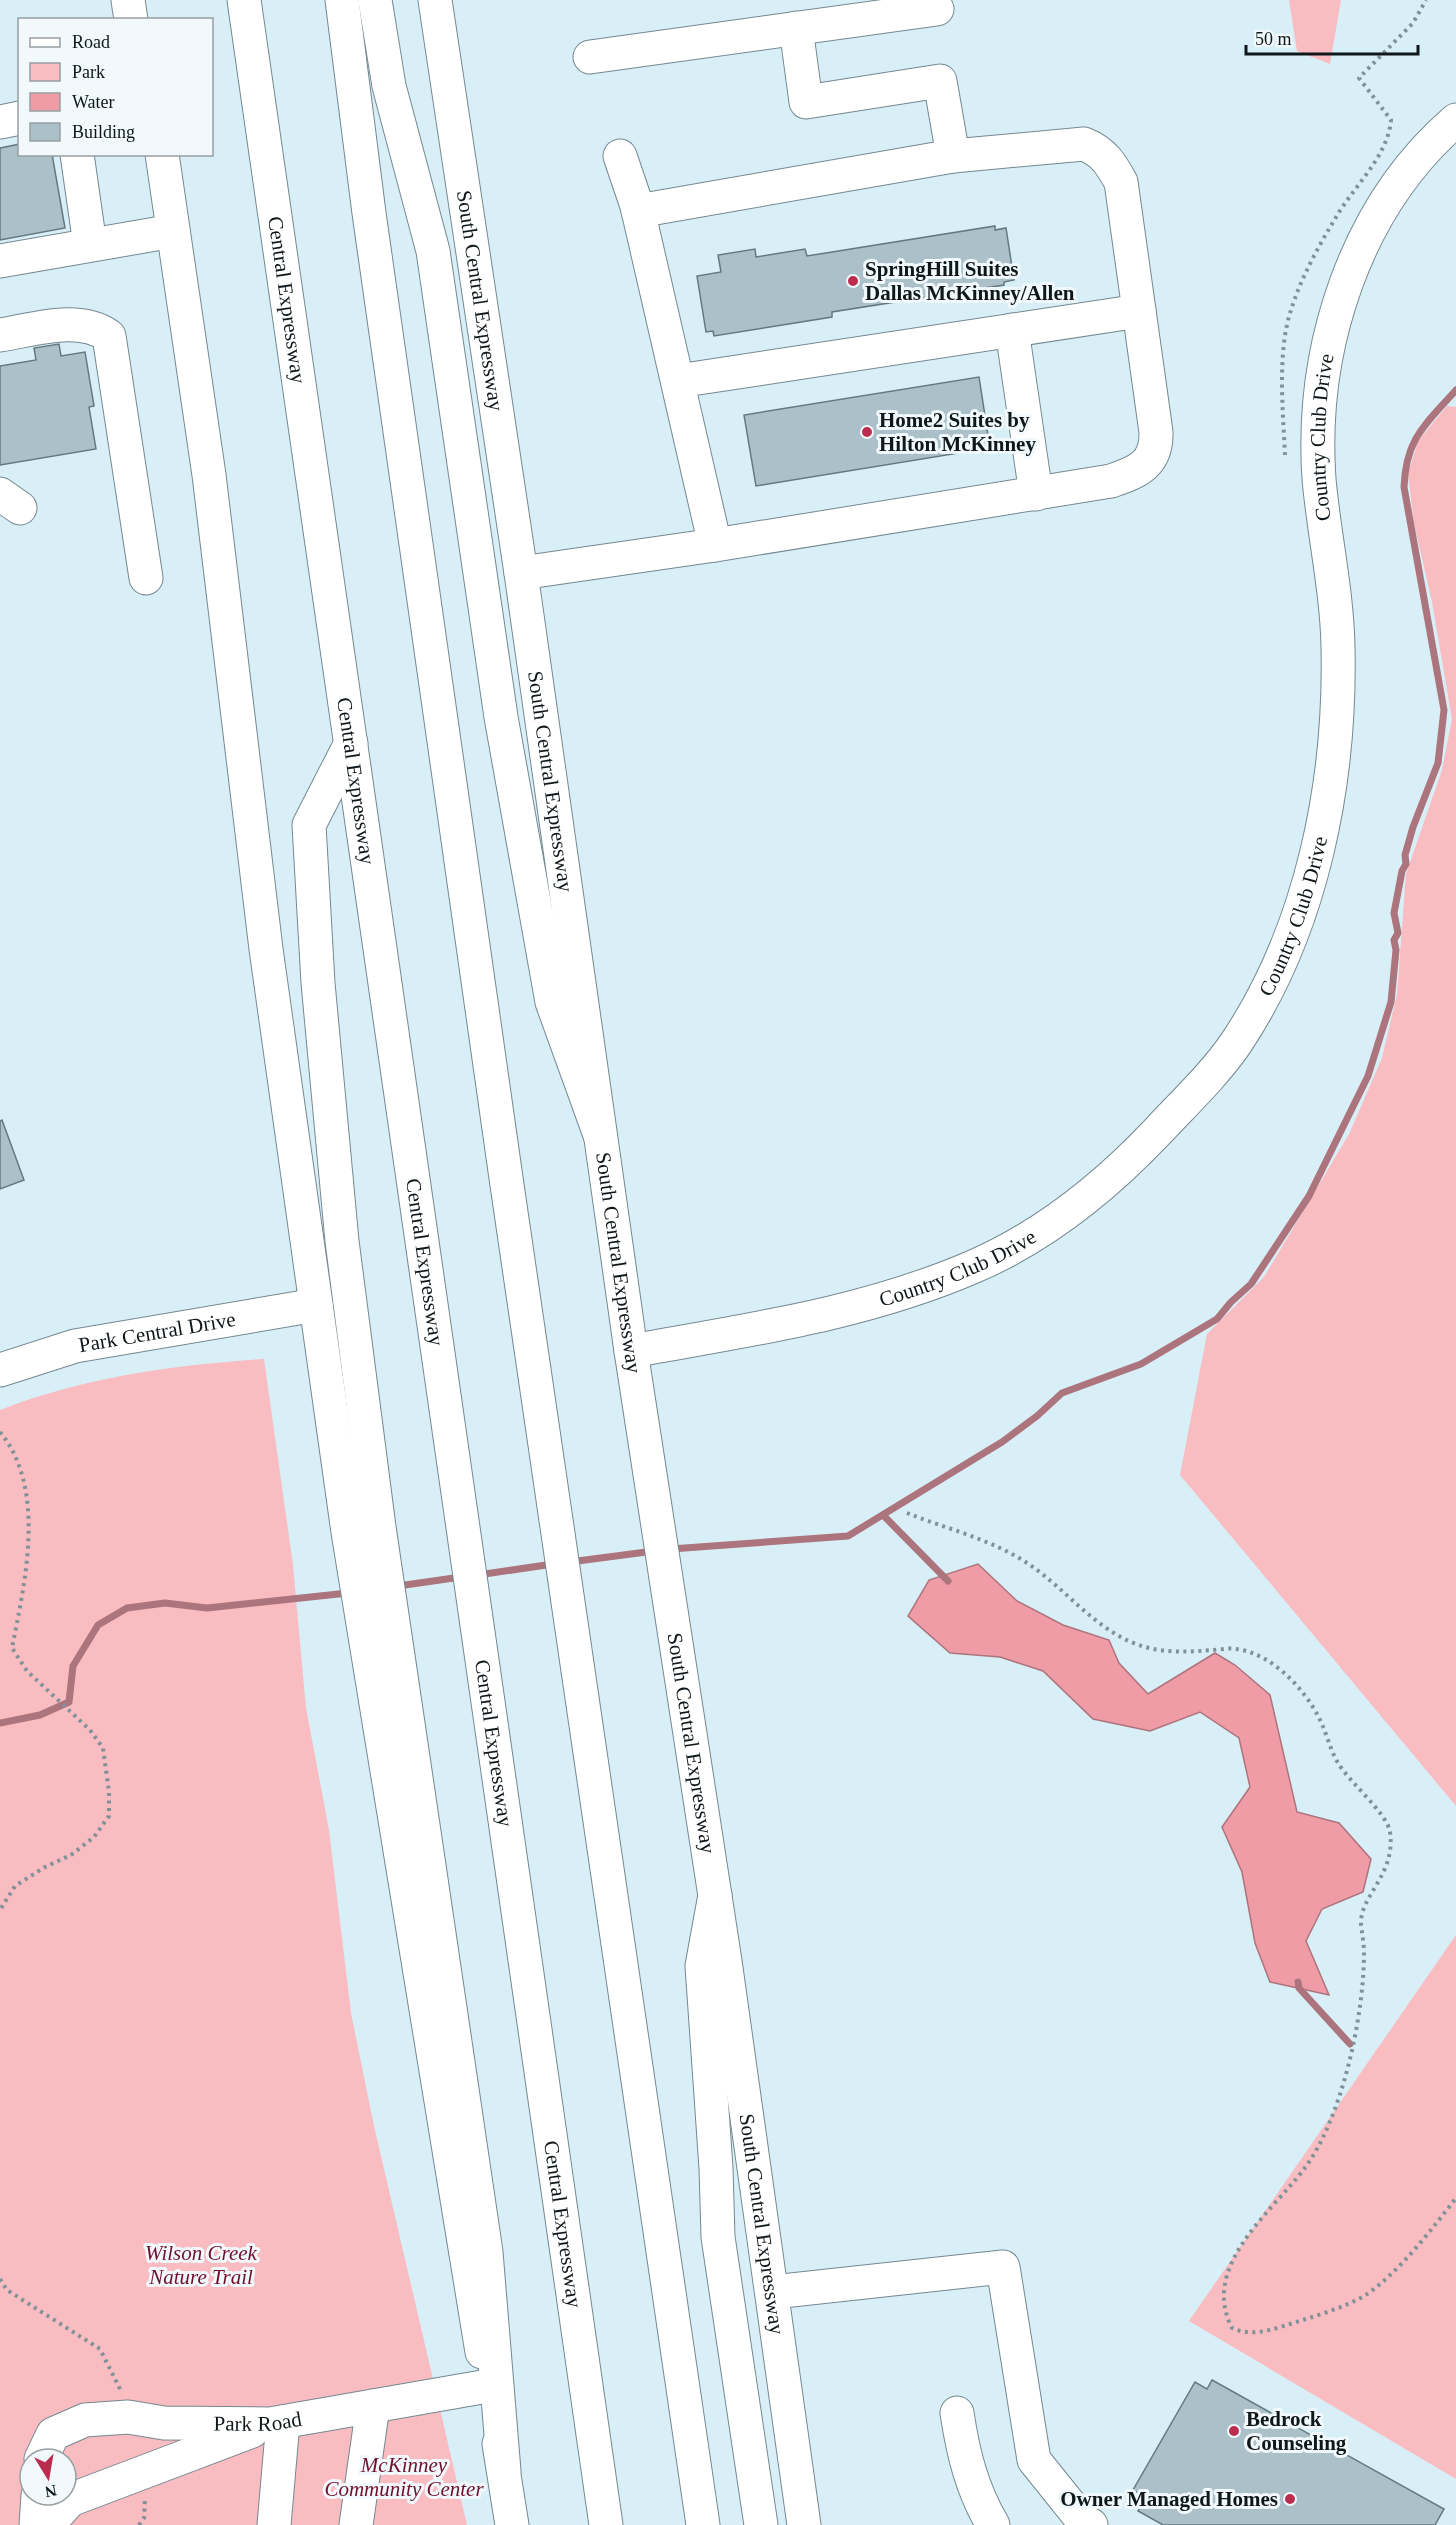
<svg xmlns="http://www.w3.org/2000/svg" width="1456" height="2525" font-family="Georgia,serif">
<style>
.green{fill:#f8bcc1;fill-rule:evenodd}
.water{fill:#ef9ca6;stroke:#ac747c;stroke-width:1.5}
.lines{fill:none;stroke-linecap:round;stroke-linejoin:round}
.stream{stroke:#ac747c;stroke-width:7}
.building{fill:#abc0c9;stroke:#657880;stroke-width:1.5}
.minor-casing{stroke:#748890;stroke-width:35}
.major-casing{stroke:#748890;stroke-width:35}
.highway-casing{stroke:#748890;stroke-width:35}
.path{stroke:#819198;stroke-width:4;stroke-dasharray:3 4.5;stroke-linecap:butt}
.minor{stroke:#fff;stroke-width:33}
.major{stroke:#fff;stroke-width:33}
.highway{stroke:#fff;stroke-width:33}
.poi-dot{fill:#bc2c4f;stroke:#f1f9fd;stroke-width:2}
.labels{text-anchor:middle;dominant-baseline:central;stroke-width:6;stroke-linejoin:round;paint-order:stroke}
.poi-label{font-size:21px;font-weight:bold;fill:#0f171a;stroke:#f1f9fd;text-anchor:start}
.street-label{font-size:21px;fill:#0f171a;stroke:#f1f9fd}
.park-label{font-size:21px;font-style:italic;fill:#700f29;stroke:#f1f9fd}
</style>
<rect width="100%" height="100%" fill="#d9eff8"/>
<!-- green -->
<g class="green">
<path d="M1289 0H1341L1330 64 1297 51Z"/>
<path d="M1447 406 1456 407V1806L1180 1475 1207 1334 1264 1277 1349 1134 1382 1058 1397 994 1406 874 1442 770 1452 719 1432 602 1414 523 1408 474 1418 441Z"/>
<path d="M264 1359 293 1565 306 1708 329 1830 351 2013 374 2126 467 2525H0V1410C85 1377 174 1365 264 1359ZM30 2459H66V2495H30Z"/>
<path d="M1456 1935V2479L1189 2321Z"/>
</g>
<!-- water -->
<path class="water" d="M978 1564 1017 1601 1063 1625 1109 1640 1119 1663 1148 1694 1215 1653 1235 1665 1270 1695 1297 1812 1339 1823 1371 1859 1363 1892 1322 1909 1306 1941 1329 1995 1270 1982 1255 1943 1242 1872 1222 1827 1250 1787 1239 1738 1200 1712 1150 1731 1093 1719 1043 1671 1000 1657 950 1653 908 1616 929 1580Z"/>
<g class="lines">
<!-- stream -->
<g class="stream">
<path d="M883 1515 948 1581"/>
<path d="M671 1549 848 1536 1002 1442 1037 1416 1062 1393 1141 1364 1217 1319 1231 1302 1251 1284 1309 1196 1368 1076 1391 1002 1396 950 1394 940 1398 933 1394 913 1402 871 1406 864 1405 855 1413 827 1438 763 1444 710 1404 487C1406 438 1425 425 1456 390"/>
<path d="M570 1562 654 1551"/>
<path d="M478 1575 553 1564"/>
<path d="M398 1586 461 1577"/>
<path d="M0 1723 40 1715 69 1702 73 1666 98 1625 127 1608 165 1603 207 1608 348 1593"/>
<path d="M1298 1982 1299 1988 1350 2044"/>
</g>
</g>
<!-- building -->
<g class="building">
<path d="M20 144V154H52L65 228 0 240V148Z"/>
<path d="M995 226V230L1006 228 1014 280 1004 282V285L832 312V317L714 336 713 331 706 332 697 276 721 272 718 255 755 249 756 257 805 249 807 256Z"/>
<path d="M59 344 61 356 85 352 94 406 89 407 96 449 0 465V366L36 360 34 348Z"/>
<path d="M979 377 990 448 756 486 744 415Z"/>
<path d="M2 1120 24 1180 0 1189V1121Z"/>
<path d="M1212 2380 1444 2509 1435 2525H1163L1138 2511 1146 2498 1133 2490 1195 2382 1207 2389Z"/>
</g>
<g class="lines">
<defs>
<g id="minor">
<path d="M590 57 937 9"/>
<path d="M0 122 20 118"/>
<path d="M77 154 90 245"/>
<path d="M620 156 637 206 715 545 1111 481C1138 472 1157 464 1156 432L1121 182C1111 164 1104 152 1084 144L953 156 940 81 806 102 796 28"/>
<path d="M638 211 953 156"/>
<path d="M0 261 173 231"/>
<path d="M1012 330 1036 494"/>
<path d="M0 335C33 330 79 314 109 336L146 578"/>
<path d="M678 381 1139 311"/>
<path d="M0 494 20 508"/>
<path d="M521 573 715 545"/>
<path id="s1" d="M631 1351C748 1330 865 1314 975 1266 1044 1236 1106 1186 1158 1131 1184 1103 1214 1075 1236 1043 1312 929 1341 783 1338 647 1337 591 1324 535 1319 479 1310 348 1355 207 1456 120"/>
<path id="s2" d="M0 1370 75 1346 316 1305"/>
<path d="M773 2292 1003 2267 1034 2460 1083 2521 1091 2525"/>
<path d="M957 2413C963 2453 972 2490 993 2525"/>
<path id="s3" d="M41 2459 53 2434 85 2420 128 2417 164 2423 270 2424 488 2386"/>
<path d="M36 2525 38 2495"/>
<path d="M48 2525 70 2500 252 2431"/>
<path d="M274 2525 283 2422"/>
<path d="M356 2525 373 2406"/>
</g>
<g id="major">
<path d="M128 0 131 20"/>
<path id="s4" d="M435 0 521 573 631 1351 725 1961 804 2525"/>
<path d="M162 154 209 475 266 949 348 1532 482 2352"/>
<path d="M499 2444 512 2525"/>
</g>
<g id="highway">
<path id="s5" d="M244 0 606 2525"/>
<path d="M342 0 369 213 507 1185 703 2525"/>
<path d="M375 0 389 86 433 251 501 717 552 1002 600 1135"/>
<path d="M351 743 309 825 318 983 342 1241 379 1527 486 2252 504 2471"/>
<path d="M715 1895 702 1966 716 2168 718 2237 761 2525"/>
</g>
</defs>
<!-- minor casing -->
<use href="#minor" class="minor-casing"/>
<!-- major casing -->
<use href="#major" class="major-casing"/>
<!-- highway casing -->
<use href="#highway" class="highway-casing"/>
<!-- path -->
<g class="path">
<path d="M1285 455C1283 411 1277 352 1291 310 1301 278 1318 247 1335 219 1352 188 1388 157 1391 120L1359 78 1413 23 1426 0"/>
<path d="M0 1432C47 1489 25 1582 12 1648L27 1671 90 1730 103 1748 109 1792V1816L94 1837 71 1855 45 1867 15 1886 0 1910"/>
<path d="M907 1513C947 1529 994 1540 1030 1565 1064 1588 1093 1626 1131 1642 1162 1655 1191 1652 1223 1649 1263 1644 1304 1686 1320 1720 1327 1734 1330 1750 1338 1763 1350 1783 1387 1813 1390 1832 1396 1875 1360 1895 1361 1924 1362 1934 1364 1943 1364 1953 1364 2016 1342 2119 1304 2169 1271 2213 1200 2266 1232 2328 1251 2337 1271 2330 1290 2324 1315 2316 1341 2309 1364 2296 1397 2275 1432 2229 1456 2198"/>
<path d="M0 2279 7 2290 100 2349 121 2391"/>
<path d="M139 2525 144 2518 145 2500"/>
</g>
<!-- minor -->
<use href="#minor" class="minor"/>
<!-- major -->
<use href="#major" class="major"/>
<!-- highway -->
<use href="#highway" class="highway"/>
</g>
<!-- markers -->
<g class="poi-dot">
<circle cx="853" cy="281" r="6"/>
<circle cx="867" cy="432" r="6"/>
<circle cx="1234" cy="2431" r="6"/>
<circle cx="1290" cy="2499" r="6"/>
</g>
<g class="labels">
<!-- poi labels -->
<g class="poi-label">
<text x="865" y="269">SpringHill Suites<tspan x="865" dy="24">Dallas McKinney/Allen</tspan></text>
<text x="879" y="420">Home2 Suites by<tspan x="879" dy="24">Hilton McKinney</tspan></text>
<text x="1246" y="2419">Bedrock<tspan x="1246" dy="24">Counseling</tspan></text>
<text x="1278" y="2499" text-anchor="end">Owner Managed Homes</text>
</g>
<!-- street labels -->
<g class="street-label">
<text stroke="none"><textPath href="#s5" startOffset="303">Central Expressway</textPath></text>
<text stroke="none"><textPath href="#s4" startOffset="304">South Central Expressway</textPath></text>
<text stroke="none"><textPath href="#s1" startOffset="1328">Country Club Drive</textPath></text>
<text stroke="none"><textPath href="#s5" startOffset="789">Central Expressway</textPath></text>
<text stroke="none"><textPath href="#s4" startOffset="790">South Central Expressway</textPath></text>
<text stroke="none"><textPath href="#s1" startOffset="842">Country Club Drive</textPath></text>
<text stroke="none"><textPath href="#s5" startOffset="1275">Central Expressway</textPath></text>
<text stroke="none"><textPath href="#s4" startOffset="1276">South Central Expressway</textPath></text>
<text stroke="none"><textPath href="#s1" startOffset="338">Country Club Drive</textPath></text>
<text stroke="none"><textPath href="#s2" startOffset="162">Park Central Drive</textPath></text>
<text stroke="none"><textPath href="#s4" startOffset="1762">South Central Expressway</textPath></text>
<text stroke="none"><textPath href="#s5" startOffset="1761">Central Expressway</textPath></text>
<text stroke="none"><textPath href="#s4" startOffset="2248">South Central Expressway</textPath></text>
<text stroke="none"><textPath href="#s5" startOffset="2247">Central Expressway</textPath></text>
<text stroke="none"><textPath href="#s3" startOffset="236">Park Road</textPath></text>
</g>
<!-- park labels -->
<g class="park-label">
<text x="201" y="2253">Wilson Creek<tspan x="201" dy="24">Nature Trail</tspan></text>
<text x="404" y="2465">McKinney<tspan x="404" dy="24">Community Center</tspan></text>
</g>
</g>
<!-- legend -->
<rect x="18" y="18" width="195" height="138" fill="#f1f9fd" stroke="#979fa2" stroke-width="1.5"/>
<rect x="30" y="38" width="30" height="9" fill="#ffffff" stroke="#979fa2" stroke-width="1.5"/>
<text x="72" y="48" font-size="18" fill="#0f171a">Road</text>
<rect x="30" y="63" width="30" height="18" fill="#f8bcc1" stroke="#979fa2" stroke-width="1.5"/>
<text x="72" y="78" font-size="18" fill="#0f171a">Park</text>
<rect x="30" y="93" width="30" height="18" fill="#ef9ca6" stroke="#979fa2" stroke-width="1.5"/>
<text x="72" y="108" font-size="18" fill="#0f171a">Water</text>
<rect x="30" y="123" width="30" height="18" fill="#abc0c9" stroke="#979fa2" stroke-width="1.5"/>
<text x="72" y="138" font-size="18" fill="#0f171a">Building</text>
<!-- north arrow -->
<g transform="translate(48 2477) rotate(169)"><circle r="28" fill="#f1f9fd" stroke="#979fa2" stroke-width="1.5"/>
<path d="M0-4.5L10 22L0 15L-10 22Z" fill="#bc2c4f"/>
<text y="-9" font-size="16" font-weight="bold" text-anchor="middle" fill="#0f171a">N</text>
</g>
<!-- scale -->
<path d="M1246 45v9h172v-9" fill="none" stroke="#0f171a" stroke-width="3"/>
<text x="1255" y="45" font-size="18" fill="#0f171a" stroke="#f1f9fd" stroke-width="4.5" paint-order="stroke">50 m</text>
</svg>
